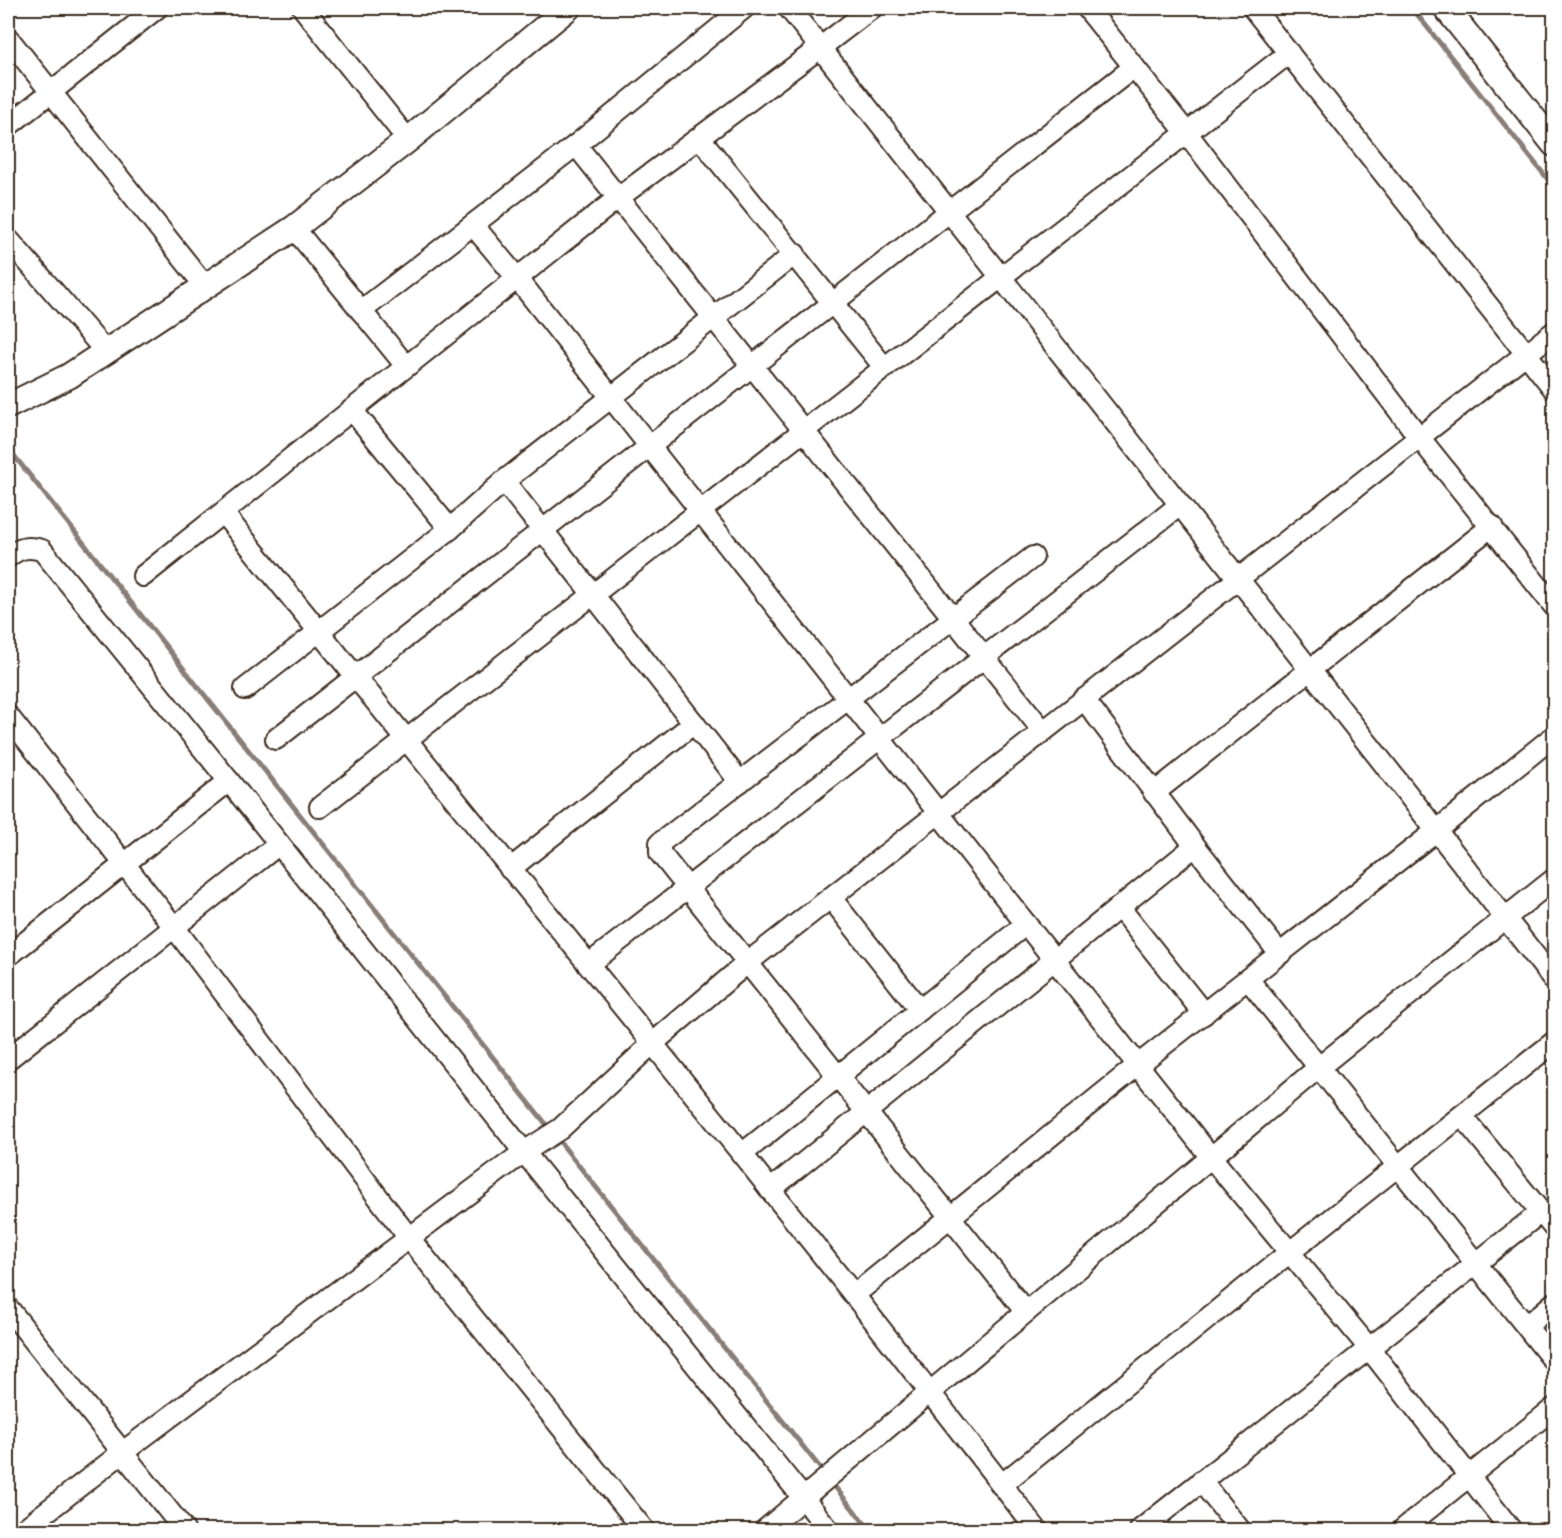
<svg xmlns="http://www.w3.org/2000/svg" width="1562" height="1538" font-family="'Gochi Hand',sans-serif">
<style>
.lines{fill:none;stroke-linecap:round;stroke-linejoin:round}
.stream{stroke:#887e77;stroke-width:5}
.minor-casing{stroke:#3b2a1e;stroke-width:24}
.tertiary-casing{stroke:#3b2a1e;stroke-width:28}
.minor{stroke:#fff;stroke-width:20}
.tertiary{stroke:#fff;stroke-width:24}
</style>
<rect width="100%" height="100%" fill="#fff"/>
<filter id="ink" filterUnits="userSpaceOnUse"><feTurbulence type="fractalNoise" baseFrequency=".0167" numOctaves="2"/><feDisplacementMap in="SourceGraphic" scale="12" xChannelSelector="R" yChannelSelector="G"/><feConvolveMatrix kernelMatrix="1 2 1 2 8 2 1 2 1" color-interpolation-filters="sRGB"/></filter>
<g filter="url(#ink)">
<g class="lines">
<!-- stream -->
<g class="stream">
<path d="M1412 8 1554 187"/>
<path d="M8 448 550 1129"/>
<path d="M556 1137 825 1474"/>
<path d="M831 1482 870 1530"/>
</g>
<defs>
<g id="minor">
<path d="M303 8 408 140"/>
<path d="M789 8 1554 980"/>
<path d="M1087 8 1186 132 1419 437 1554 606"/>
<path d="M1253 8 1554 389"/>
<path d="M8 38 205 286"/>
<path d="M8 126 157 8"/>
<path d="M700 138 884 367"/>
<path d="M576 145 1043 731"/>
<path d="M473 225 517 278 1026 924 1210 1156 1369 1348 1511 1530"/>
<path d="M294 228 406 366"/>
<path d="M8 239 106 352"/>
<path d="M361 311 576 145 744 8"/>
<path d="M352 410 450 529"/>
<path d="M504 481 740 782"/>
<path d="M223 513 742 1154 854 1295 1037 1530"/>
<path d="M8 557C19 548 27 546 42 550L229 781 524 1152 829 1530"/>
<path d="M143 576 618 198 821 47 872 8"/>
<path d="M245 689 450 529 504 481 795 254"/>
<path d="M1084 699 1195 846 1280 954"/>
<path d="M8 716 174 927 409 1238 644 1530"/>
<path d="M276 739 1134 67"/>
<path d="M1154 793 1492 526"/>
<path d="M320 807 1289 53"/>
<path d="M510 869 694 723"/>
<path d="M831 898 920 1010"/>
<path d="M1119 907 1204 1014"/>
<path d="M8 956 229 781"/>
<path d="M588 965 1180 505"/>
<path d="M1248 979 1554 1361"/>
<path d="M8 1059 279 844"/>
<path d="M1462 1116 1554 1228"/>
<path d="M742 1154 1026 924"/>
<path d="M770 1190 1195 846"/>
<path d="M854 1295 1138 1065 1436 831 1554 736"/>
<path d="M8 1308 184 1530"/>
<path d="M1025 1311 660 853V843L1033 557"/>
<path d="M1527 1326 1554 1303"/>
<path d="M1201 1481 1240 1530"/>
<path d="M1001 1485 1290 1252 1554 1042"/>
<path d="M23 1530 123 1452 524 1152 560 1129 652 1044 747 963 1554 332"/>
<path d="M765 1530 1318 1068 1554 879"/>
<path d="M1140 1530 1541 1212"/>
<path d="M1402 1530 1554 1408"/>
</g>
<g id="tertiary">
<path d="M1446 8 1554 144"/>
<path d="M8 406 69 376 294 228 408 140 568 8"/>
</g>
</defs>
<!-- minor casing -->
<use href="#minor" class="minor-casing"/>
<!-- tertiary casing -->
<use href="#tertiary" class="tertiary-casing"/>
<!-- minor -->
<use href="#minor" class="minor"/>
<!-- tertiary -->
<use href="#tertiary" class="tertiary"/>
</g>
</g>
<!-- margin -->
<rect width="1562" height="1538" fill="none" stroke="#fff" stroke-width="30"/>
<rect x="15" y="15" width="1532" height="1508" fill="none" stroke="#3b2a1e" stroke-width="2" filter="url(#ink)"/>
</svg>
